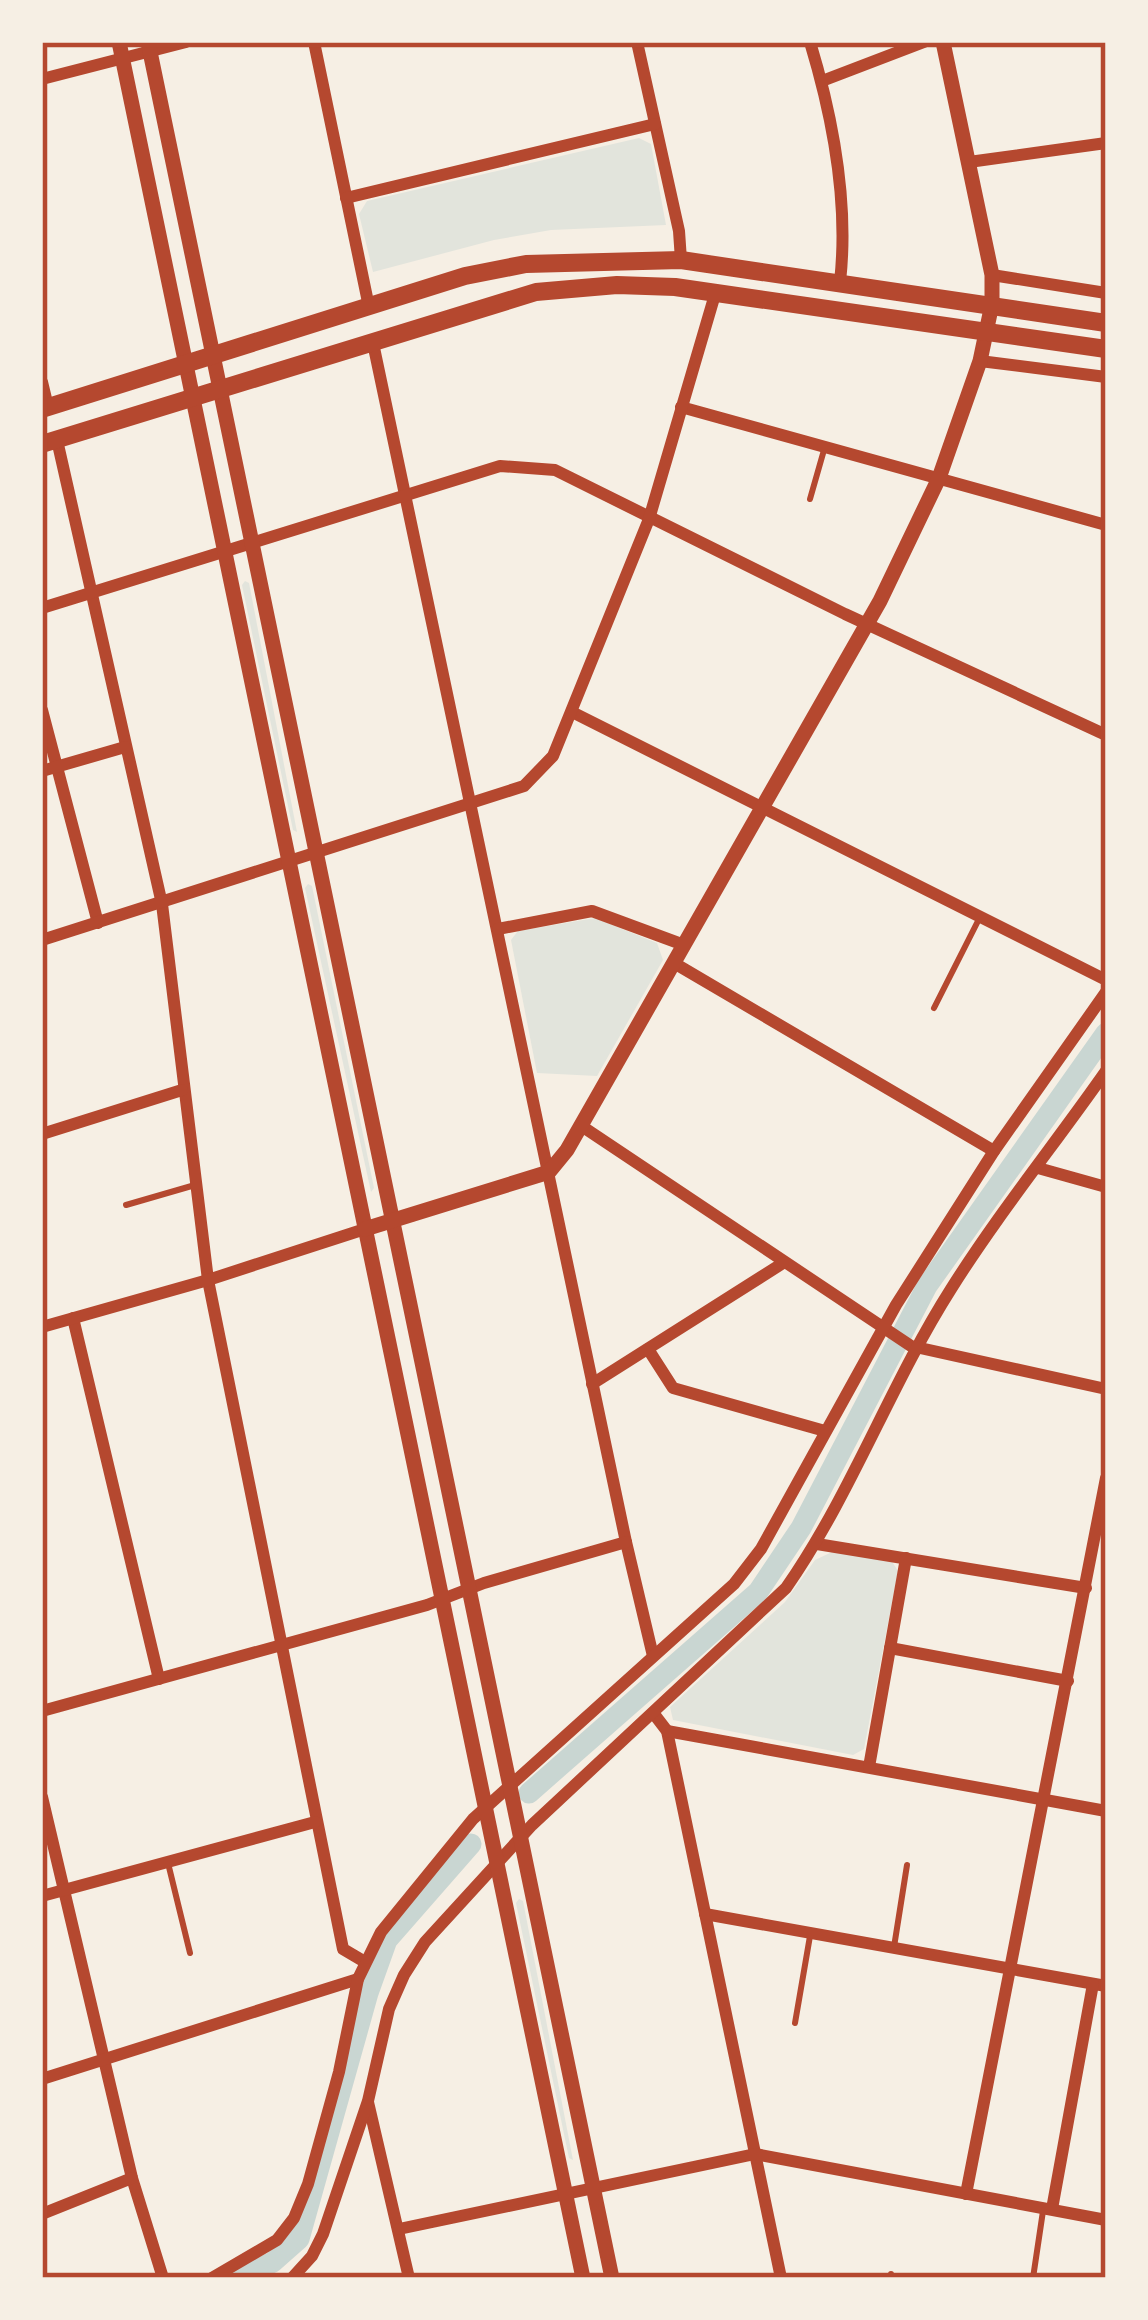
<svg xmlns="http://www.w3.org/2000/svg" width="1148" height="2320" font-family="Spectral,serif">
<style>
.green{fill:#e2e4dc}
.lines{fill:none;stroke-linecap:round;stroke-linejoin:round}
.canal{stroke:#c9d6d2;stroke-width:21}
.service{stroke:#b5482f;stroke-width:6}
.minor{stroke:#b5482f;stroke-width:12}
.tertiary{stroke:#b5482f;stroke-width:15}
.secondary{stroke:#b5482f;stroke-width:18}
.neatline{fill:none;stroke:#b5482f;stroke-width:4.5}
</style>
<rect width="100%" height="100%" fill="#f6efe4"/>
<!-- green -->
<g class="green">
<path d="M639 138 651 144 666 225 551 230 494 240 373 272 359 214 367 201Z"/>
<path d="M245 581 249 583 297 832 293 830 242 585Z"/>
<path d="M308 884 312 886 374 1188 371 1192 305 888Z"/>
<path d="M595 918 657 943 663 960 597 1076 537 1073 511 940 518 931Z"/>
<path d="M832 1552 891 1560 898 1571 864 1749 853 1755 673 1720 670 1707 785 1602 815 1560Z"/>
<path d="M519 1899 523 1901 573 2160 569 2158 516 1903Z"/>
</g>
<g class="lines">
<!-- canal -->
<g class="canal">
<path d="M529 1793 758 1592 801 1528 927 1286 1106 1033"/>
<path d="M240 2278 273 2262 299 2239 368 1993 387 1940 471 1844"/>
</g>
<!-- service -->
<g class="service">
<path d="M810 499 824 450"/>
<path d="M934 1008 980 917"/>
<path d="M126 1205 195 1185"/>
<path d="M168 1863 190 1953"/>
<path d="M894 1947 907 1865"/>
<path d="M795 2023 810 1936"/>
<path d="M891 2278V2274"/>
<path d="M1033 2278 1043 2211"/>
</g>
<!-- minor -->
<g class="minor">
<path d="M314 42 369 307"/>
<path d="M637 42 679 231 681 260"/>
<path d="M810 42C833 118 849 202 840 282"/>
<path d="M42 79 186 42"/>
<path d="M822 81 924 42"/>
<path d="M969 162 1106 143"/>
<path d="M346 198 655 124"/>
<path d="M992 275 1106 293"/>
<path d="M373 343 626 1542 653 1656"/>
<path d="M980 361 1106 377"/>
<path d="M42 382 48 407"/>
<path d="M681 407 1106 525"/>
<path d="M57 440 162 904 208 1280 343 1949 365 1962"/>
<path d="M42 608 500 466 555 470 845 614 1106 735"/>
<path d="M42 710 98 923"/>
<path d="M572 712 1106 980"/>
<path d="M42 771 125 747"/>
<path d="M498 929 592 911 684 945"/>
<path d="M42 940 524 786 553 756 649 519 716 291"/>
<path d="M674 963 994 1151"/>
<path d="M583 1127 911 1346 1106 1389"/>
<path d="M42 1134 182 1090"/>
<path d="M1038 1168 1106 1187"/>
<path d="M73 1318 159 1679"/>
<path d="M42 1327 208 1280 365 1229"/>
<path d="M648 1349 673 1388 825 1431"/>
<path d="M592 1384 783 1263"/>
<path d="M817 1544 1086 1588"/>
<path d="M890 1648 1068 1681"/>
<path d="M42 1711 427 1605 484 1583 626 1542"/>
<path d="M654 1714 667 1731 781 2278"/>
<path d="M667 1731 1106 1811"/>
<path d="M869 1767 906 1558"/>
<path d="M42 1797 132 2178 163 2278"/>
<path d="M42 1896 315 1822"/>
<path d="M705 1914 1106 1986"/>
<path d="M42 2079 358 1979"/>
<path d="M368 2102 409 2278"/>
<path d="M966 2194 1106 1478"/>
<path d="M1052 2209 1093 1984"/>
<path d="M42 2214 132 2178"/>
<path d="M399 2229 755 2154 1106 2220"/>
<path d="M212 2278 277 2240 294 2218 308 2184 339 2072 358 1979 381 1932 473 1819 734 1584 761 1549 896 1305 994 1151 1106 992"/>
<path d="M292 2278 312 2256 323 2234 368 2101 389 2009 404 1975 425 1942 532 1825 786 1588C851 1495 890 1385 951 1289 998 1214 1055 1144 1106 1071"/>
</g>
<!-- tertiary -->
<g class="tertiary">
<path d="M119 42 583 2278"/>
<path d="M148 42 612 2278"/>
<path d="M365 1229 549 1172 567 1150 880 601 939 478 980 361 992 304V275L943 42"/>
</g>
<!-- secondary -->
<g class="secondary">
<path d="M42 409 465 276 526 264 681 260 1106 323"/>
<path d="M42 444 536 292 617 285 675 287 1106 349"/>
</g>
</g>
<!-- border -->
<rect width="1148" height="2320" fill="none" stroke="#f6efe4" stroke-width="90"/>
<rect x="45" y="45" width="1058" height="2230" class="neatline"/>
</svg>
